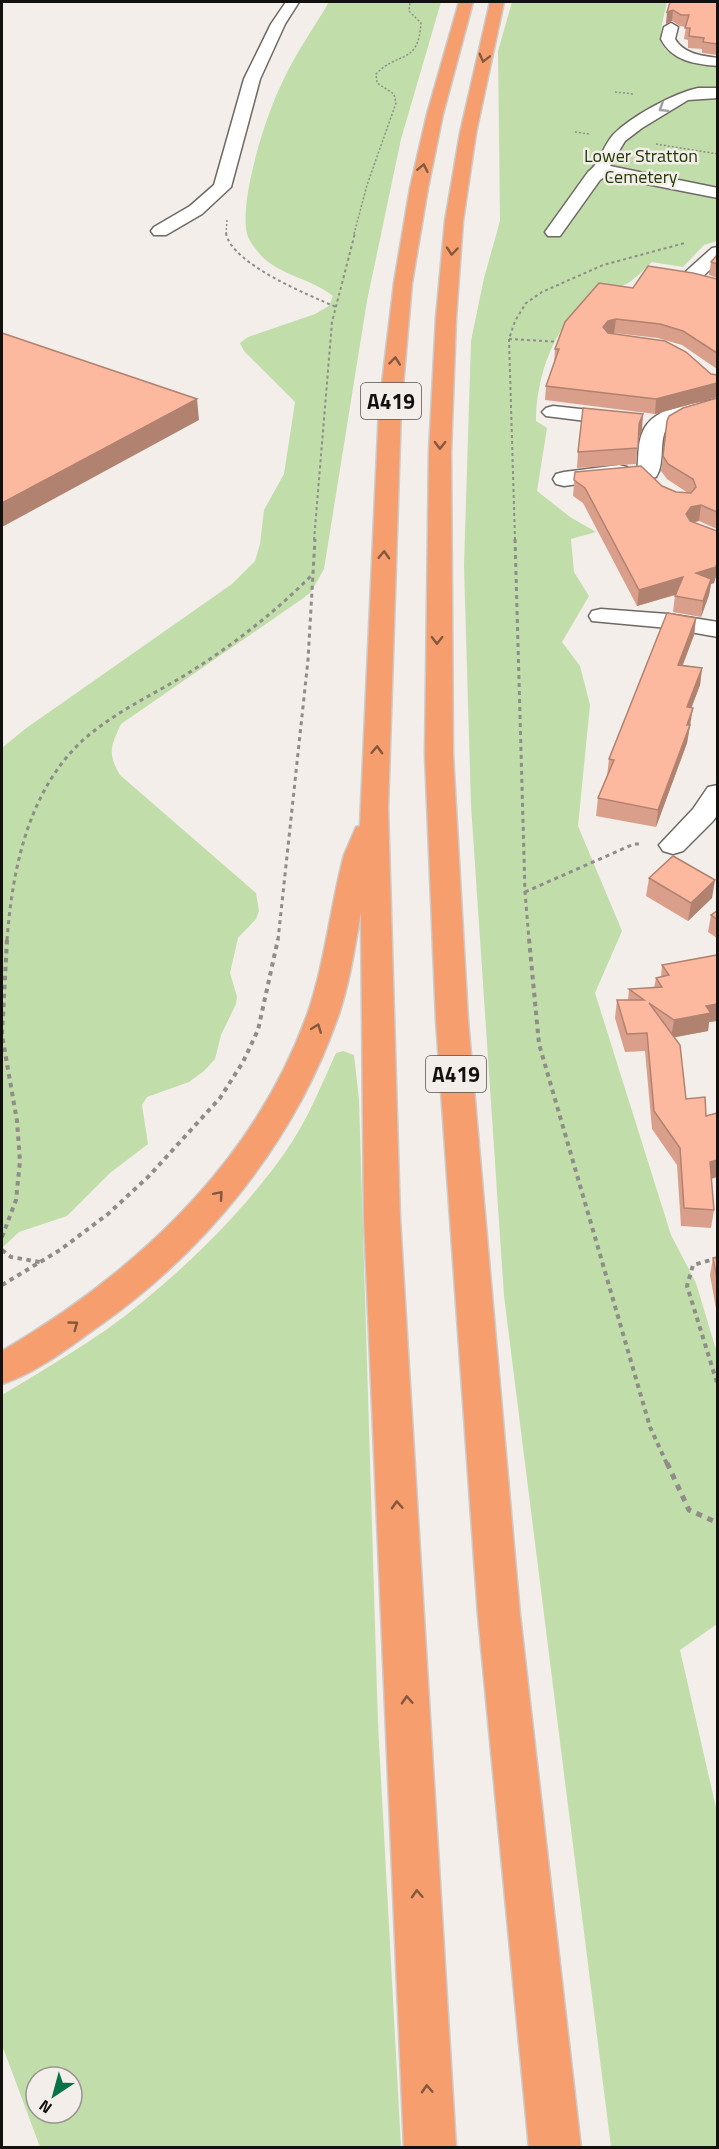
<svg xmlns="http://www.w3.org/2000/svg" width="719" height="2149" font-family="'Titillium Web',sans-serif">
<style>
.green{fill:#c0ddaa;fill-rule:evenodd}
.lines{fill:none;stroke-linecap:round;stroke-linejoin:round}
.minor-casing{stroke:#6e6965;stroke-width:3}
.highway-casing{stroke:#cbcbca;stroke-width:3}
.path-far4{stroke:#908c89;stroke-width:1.5;stroke-dasharray:2 2;stroke-linecap:butt}
.path-far3{stroke:#908c89;stroke-width:2;stroke-dasharray:3 3;stroke-linecap:butt}
.path-far2{stroke:#908c89;stroke-width:3;stroke-dasharray:4 4;stroke-linecap:butt}
.path-far1{stroke:#908c89;stroke-width:4;stroke-dasharray:4.5 4.5;stroke-linecap:butt}
.path{stroke:#908c89;stroke-width:5;stroke-dasharray:6 6;stroke-linecap:butt}
.minor{fill:#fff;fill-rule:evenodd}
.highway{fill:#f69e6e;fill-rule:evenodd}
.wall{fill:#da9f8a}
.shaded-wall{fill:#b18270}
.building{fill:#fdb9a0;stroke:#b18270;stroke-width:1.5}
.oneway{stroke:#84583f}
.oneway2{stroke:#a1a09f}
.labels{text-anchor:middle;dominant-baseline:central;stroke-width:5;stroke-linejoin:round;paint-order:stroke}
.far-park-label{font-size:18px;fill:#1e3702;stroke:#f3eee9}
.shield{fill:#f3eee9;stroke:#565351;stroke-width:1.5}
.shield-label{font-size:21px;font-weight:bold;fill:#131110}
</style>
<rect width="100%" height="100%" fill="#f3eee9"/>
<!-- green -->
<g class="green">
<path d="M329 2H441L401 139 367 301 324 569 311 592 302 599 121 724C111 746 107 753 120 775L256 893 259 911 256 919 238 938 230 973 237 997 236 1004 221 1035 215 1059 204 1071 189 1082 147 1097 142 1105 148 1144 110 1173 67 1216 19 1232 2 1248V748L25 729 232 584 255 561 260 544 264 510 284 474 295 402 244 351 240 343 248 337 315 314 329 306 333 296C311 278 276 275 258 252 255 248 250 242 248 237 237 206 266 115 281 85 294 56 313 29 329 2Z"/>
<path d="M512 2H667C665 13 660 27 661 39 663 61 701 61 717 64V241L704 245 683 267 652 262C644 269 634 281 624 285 615 290 603 291 594 296 555 321 536 376 536 421L547 428 537 491 570 517 596 532 571 539 574 572 589 596 562 642 580 666 590 705 578 826 622 931 595 993 671 1235 696 1283 717 1353V1624L680 1650 717 1812V2147H611L504 1296 471 805 464 566 471 341 484 278 500 221 498 51Z"/>
<path d="M343 1051 354 1055 359 1100 378 1724 401 2147H40L2 2045V1395C37 1374 72 1353 106 1330 172 1282 240 1217 286 1151 307 1121 321 1086 336 1053ZM36 2077H72V2113H36Z"/>
</g>
<g class="lines">
<defs>
<g id="minor">
<path d="M286 2H299L285 24 260 79 231 187 202 214 166 235H154L151 231 154 227 190 206 214 185 244 79 271 24Z"/>
<path d="M671 23 678 27 675 39C684 54 702 56 718 58V66C695 64 672 61 661 39L664 27Z"/>
<path d="M698 88H718V98L688 100 642 128 625 141 610 166 718 188V198L606 176 600 180 560 236H548L545 232 588 172C599 165 603 146 613 135 630 117 674 93 698 88Z"/>
<path d="M718 247V262L697 282H683L681 278 683 274 712 248Z"/>
<path d="M718 399V411L680 421 666 429C659 443 665 464 656 477L648 479 640 477 637 472C639 459 637 443 643 431 655 405 694 404 718 399Z"/>
<path d="M553 406 626 414 633 416 637 420 633 424 626 426 546 416 542 412 546 408Z"/>
<path d="M619 465 627 467 630 472 627 477 564 486 556 484 553 479 556 474 564 472Z"/>
<path d="M601 609 668 614 718 622V637L668 628 592 621 589 616 592 611Z"/>
<path d="M718 785V814L713 821 683 851 673 854 663 851 659 845 693 809 708 787Z"/>
</g>
<g id="highway">
<path d="M459 2H473L443 114 428 188 412 283 401 409 388 809 400 1219 456 2148H404L364 1219 361 912C355 946 350 981 339 1014 296 1140 207 1250 99 1326 69 1347 37 1373 2 1384V1351C136 1272 253 1164 307 1015 325 964 330 908 344 855L356 827 360 826 379 409 394 283 410 188 427 114Z"/>
<path d="M490 2H504L476 133 463 221 456 318 451 452 453 755 468 1020 520 1615 581 2148H529L478 1615 436 1020 425 755 429 452 436 318 445 221 460 133Z"/>
</g>
</defs>
<!-- minor casing -->
<use href="#minor" class="minor-casing"/>
<!-- highway casing -->
<use href="#highway" class="highway-casing"/>
<!-- path-far4 -->
<g class="path-far4">
<path d="M615 92 634 94"/>
<path d="M575 132 589 134"/>
<path d="M656 144 718 154"/>
<path d="M226 234 227 220"/>
<path d="M354 234 367 185 396 103 394 94 377 83 376 74C399 50 418 66 421 23L409 11 410 2"/>
</g>
<!-- path-far3 -->
<g class="path-far3">
<path d="M226 233C231 264 309 295 336 307"/>
<path d="M509 339 562 342"/>
<path d="M314 540 332 322 355 233"/>
<path d="M515 540 509 339 515 321 526 303 542 292 603 265 685 243"/>
</g>
<!-- path-far2 -->
<g class="path-far2">
<path d="M515 539 525 892 529 940"/>
<path d="M525 892 634 844H640"/>
<path d="M7 940C12 874 26 801 73 750 103 718 145 699 182 677 229 648 272 615 311 576"/>
<path d="M278 940 308 660 315 539"/>
</g>
<!-- path-far1 -->
<g class="path-far1">
<path d="M529 939 539 1044 650 1427 667 1464"/>
<path d="M2 1237 16 1200 20 1161 17 1121 2 1035 7 939"/>
<path d="M2 1250 11 1257 40 1262"/>
<path d="M718 1258 693 1265 687 1286 718 1386"/>
<path d="M2 1285 60 1250 108 1214 149 1176 220 1098 243 1062 258 1030 278 939"/>
</g>
<!-- path -->
<path class="path" d="M667 1463 689 1510 718 1523"/>
<!-- minor -->
<use href="#minor" class="minor"/>
<!-- highway -->
<use href="#highway" class="highway"/>
</g>
<!-- wall -->
<g class="wall">
<path d="M670 2H717V55L702 53V49L688 48V40L684 39 686 27 680 26 672 21 666 24Z"/>
<path d="M717 255V278L709 275 711 262Z"/>
<path d="M717 279V369L682 345 658 338 614 333H612L717 383V397L655 414 545 400 546 386 554 364 555 349 633 288Z"/>
<path d="M717 398V529L699 521 693 522 717 531V577L716 576 714 583 711 584 709 595 701 617 673 612 675 595 637 606 583 503 573 496 575 472 662 486 676 492 688 493 667 479 661 471 667 421Z"/>
<path d="M642 430 638 439 636 464 577 468 578 452Z"/>
<path d="M696 618 694 635 683 665 702 668 700 685 691 708 690 725 687 743 656 827 596 816 598 798 607 776 609 759Z"/>
<path d="M649 878 712 898 688 921 646 896Z"/>
<path d="M717 911V938L708 932 711 915Z"/>
<path d="M717 955V1021L709 1022 708 1031 674 1037 686 1099 706 1116 717 1113V1177L711 1179 714 1210 711 1228 681 1226 677 1165 652 1129 645 1051 625 1052 615 1018 617 1000H628L629 989 654 988 656 978 661 977 662 965Z"/>
<path d="M713 1258H717V1314L710 1275Z"/>
<path d="M717 1693V1709L716 1701Z"/>
</g>
<!-- shaded-wall -->
<g class="shaded-wall">
<path d="M673 10 672 21 666 24 667 12Z"/>
<path d="M616 319 614 333 606 335 603 327 608 321Z"/>
<path d="M717 383V397L655 414 656 399Z"/>
<path d="M197 399 199 420 2 527V503Z"/>
<path d="M643 414 642 430 638 440 639 424Z"/>
<path d="M701 505 699 521 689 523 686 514 691 507Z"/>
<path d="M717 563 716 576 714 583 711 584 709 595 701 617 703 601 696 573Z"/>
<path d="M683 577 681 593 637 606 639 590Z"/>
<path d="M696 618 694 635 676 682 678 665Z"/>
<path d="M702 668 700 685 685 725 687 707Z"/>
<path d="M693 708 687 743 656 827 658 810Z"/>
<path d="M715 880 712 898 688 921 691 903Z"/>
<path d="M717 1004V1021L709 1022 708 1031 671 1038 674 1020 706 1006Z"/>
<path d="M717 1160V1177L707 1180 710 1162Z"/>
</g>
<!-- building -->
<g class="building">
<path d="M670 2H717V44L703 42 704 38 689 36 690 28H685L689 15H681L673 10 667 12Z"/>
<path d="M717 255V264L711 262Z"/>
<path d="M648 266 693 273 717 279V353L683 331 660 324 616 319 608 321 603 327 608 333 665 341 686 352 711 374 717 375V383L656 399 546 386 559 349H555L565 322 599 283 633 288Z"/>
<path d="M2 333 197 399 2 503Z"/>
<path d="M717 398V512L701 505 691 507 686 514 690 521 717 531V563L716 567 696 573 711 579 703 601 675 596 683 577 639 590 585 488 574 480 575 472 641 466 662 486 676 492 691 493 696 487 693 479 668 464 663 456 667 421 669 416 683 408Z"/>
<path d="M583 408 643 414 639 424 638 448 578 452Z"/>
<path d="M667 613 696 618 678 665 702 668 687 707 693 708 687 725H690L658 810 598 798 614 760 609 759Z"/>
<path d="M673 856 715 880 691 903 649 878Z"/>
<path d="M717 911V919L711 915Z"/>
<path d="M717 955V1004L706 1006 711 1013 674 1020 649 1003 680 1045 686 1099 705 1097 706 1116 717 1113V1160L710 1162 714 1210 684 1208 680 1148 654 1111 647 1033 627 1034 617 1000H644L629 989 662 987 656 978 669 975 662 965Z"/>
<path d="M713 1258H717V1279Z"/>
</g>
<!-- one-way arrows -->
<defs><path id="oneway-chevron" d="M-2-3.5L2.5 0L-2 3.5" fill="none" stroke-width="1.6" stroke-linecap="round" stroke-linejoin="round" transform="scale(1.5)"/></defs>
<g class="oneway">
<use href="#oneway-chevron" transform="translate(484 58) rotate(104)"/>
<use href="#oneway-chevron" transform="translate(423 168) rotate(-78)"/>
<use href="#oneway-chevron" transform="translate(452 251) rotate(95)"/>
<use href="#oneway-chevron" transform="translate(395 361) rotate(-84)"/>
<use href="#oneway-chevron" transform="translate(440 445) rotate(91)"/>
<use href="#oneway-chevron" transform="translate(384 555) rotate(-88)"/>
<use href="#oneway-chevron" transform="translate(437 640) rotate(91)"/>
<use href="#oneway-chevron" transform="translate(377 750) rotate(-88)"/>
<use href="#oneway-chevron" transform="translate(317 1028) rotate(-69)"/>
<use href="#oneway-chevron" transform="translate(219 1195) rotate(-49)"/>
<use href="#oneway-chevron" transform="translate(74 1325) rotate(-36)"/>
<use href="#oneway-chevron" transform="translate(397 1505) rotate(-93)"/>
<use href="#oneway-chevron" transform="translate(407 1700) rotate(-93)"/>
<use href="#oneway-chevron" transform="translate(417 1894) rotate(-93)"/>
<use href="#oneway-chevron" transform="translate(427 2089) rotate(-93)"/>
</g>
<use class="oneway2" href="#oneway-chevron" transform="translate(663 108) rotate(148)"/>
<g class="labels">
<!-- far-park labels -->
<g class="far-park-label">
<text x="641" y="155">Lower Stratton<tspan x="641" dy="21">Cemetery</tspan></text>
</g>
<!-- shield labels -->
<g class="shield">
<rect x="361" y="383" width="60" height="36" rx="4.5"/>
<rect x="426" y="1056" width="60" height="36" rx="4.5"/>
</g>
<g class="shield-label">
<text x="391" y="401">A419</text>
<text x="456" y="1074">A419</text>
</g>
</g>
<!-- border -->
<rect width="719" height="2149" fill="none" stroke="#131110" stroke-width="6"/>
<!-- north arrow -->
<g transform="translate(54 2095) rotate(216)"><circle r="28" fill="#f3eee9" stroke="#999692" stroke-width="1.5"/>
<path d="M0-4.5L10 22L0 15L-10 22Z" fill="#08734b"/>
<text y="-9" font-size="16" font-weight="bold" text-anchor="middle" fill="#131110">N</text>
</g>
</svg>
